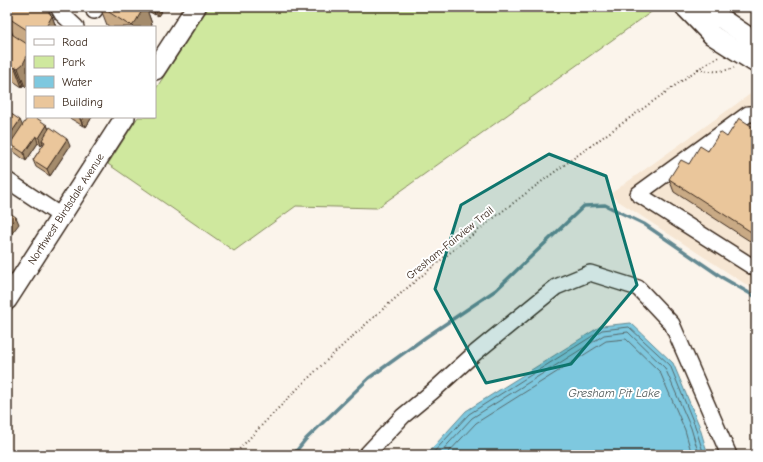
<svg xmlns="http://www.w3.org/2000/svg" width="763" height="462" font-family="'Comic Neue',sans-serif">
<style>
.built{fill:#f6e6d3}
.green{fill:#cfe89e;stroke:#85895e}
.water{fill:#7ec8df;stroke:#638992}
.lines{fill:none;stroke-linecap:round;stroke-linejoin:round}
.shore{stroke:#56696b;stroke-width:1}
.stream{stroke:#638992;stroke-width:3.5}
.minor-casing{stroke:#3b2a1e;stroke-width:18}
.major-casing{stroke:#3b2a1e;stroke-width:22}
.path{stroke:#3b2a1e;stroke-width:2;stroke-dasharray:1 3;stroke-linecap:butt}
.minor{stroke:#fff;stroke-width:15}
.major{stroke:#fff;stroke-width:19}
.wall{fill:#c9aa85;stroke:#3b2a1e}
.shaded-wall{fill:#a48b6c;stroke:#3b2a1e}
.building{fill:#eac69b;stroke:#3b2a1e}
.marked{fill:#0f766e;fill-opacity:0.2;stroke:#0f766e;stroke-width:3;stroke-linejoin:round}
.labels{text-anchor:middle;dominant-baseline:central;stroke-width:4;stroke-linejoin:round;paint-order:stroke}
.street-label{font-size:11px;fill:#3b2a1e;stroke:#fff}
.water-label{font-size:12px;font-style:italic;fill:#4f5958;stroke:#fff}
</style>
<rect width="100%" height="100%" fill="#fbf4eb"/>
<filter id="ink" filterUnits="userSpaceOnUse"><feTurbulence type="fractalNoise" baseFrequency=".025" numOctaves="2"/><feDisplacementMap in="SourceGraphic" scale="8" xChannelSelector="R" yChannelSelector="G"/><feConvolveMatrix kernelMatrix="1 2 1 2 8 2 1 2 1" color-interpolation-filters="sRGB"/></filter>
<g filter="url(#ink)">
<!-- built -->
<path class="built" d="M756 90V291L609 195Z"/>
<!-- green -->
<path class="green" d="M209 7H649L654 10 377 208 296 206 234 251 108 164 138 117H155V90Z"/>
<!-- water -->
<path class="water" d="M631 323 673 363 699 425 708 455H426L466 411 601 326Z"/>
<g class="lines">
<!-- shore -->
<g class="shore">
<path d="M431 455 469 414 602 330 629 327 670 365 695 426 704 455"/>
<path d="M438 455 472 418 604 335 628 332 665 368 691 428 699 455"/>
<path d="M446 455 476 423 606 341 626 339 660 372 685 430 692 455"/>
</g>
<!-- stream -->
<path class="stream" d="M293 455 306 439 369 378 426 337 496 290 584 206 605 205 644 224 723 278 756 297"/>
<defs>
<g id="minor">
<path d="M58 7 62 14 76 27"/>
<path d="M94 11 97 7"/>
<path d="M756 114H748L638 194 756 269"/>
<path d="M7 180 61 216"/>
<path d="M366 455 403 416 432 392 475 353 556 287 590 273 638 288 672 324 729 455"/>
</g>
<g id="major">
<path d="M685 7 712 35 756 63"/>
<path d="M686 8 722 19 756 42"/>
<path d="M155 70 196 7"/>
<path d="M7 300 125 117"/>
</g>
</defs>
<!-- minor casing -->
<use href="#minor" class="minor-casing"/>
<!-- major casing -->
<use href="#major" class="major-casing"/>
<!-- path -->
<g class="path">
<path d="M698 69C710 72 722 72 734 68"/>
<path d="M234 455C309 373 392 297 480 229 550 173 625 122 698 69L719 57"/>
</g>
<!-- minor -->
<use href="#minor" class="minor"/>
<!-- major -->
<use href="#major" class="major"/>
</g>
<!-- wall -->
<g class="wall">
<path d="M100 7H164L158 16 155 14V15L147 10 152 24 150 27H110L107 25Z"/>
<path d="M9 10 50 13 51 15 52 16 56 27H27V85L25 87 23 85 22 87 7 77V31L13 35 7 18V17L10 12Z"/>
<path d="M7 111 22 126 47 125 49 129 70 146 50 176 36 167 33 160 43 145V143L41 145 38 143 26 161 13 151 10 144 11 143 7 140Z"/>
<path d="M68 117H92L86 127 83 125V126Z"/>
<path d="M756 129V245L674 192 669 179 727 137Z"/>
</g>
<!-- shaded-wall -->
<g class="shaded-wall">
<path d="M144 7H146L152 24 150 27H133L132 26Z"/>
<path d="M152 7H153L155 14V15Z"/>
<path d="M154 7H164L158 16Z"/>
<path d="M50 13 52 17V16L56 27H46Z"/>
<path d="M27 56V85L25 87 18 68Z"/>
<path d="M16 67 23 85 22 87 15 68Z"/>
<path d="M79 117H80L83 125V126Z"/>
<path d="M82 117H92L86 127Z"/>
<path d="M20 120 23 127 11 143 9 136Z"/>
<path d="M47 125 50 133 42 140 43 143 41 145 39 138Z"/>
<path d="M36 136 38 143 26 161 24 153Z"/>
<path d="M67 139 70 146 50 176 47 169Z"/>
<path d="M16 217 19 224 7 240V230Z"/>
</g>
<!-- building -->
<g class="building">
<path d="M12 7H41L50 13V14L52 16 46 27H27V30L7 17 11 11 9 10Z"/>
<path d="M101 7H144L136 21 132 26 130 24 129 25Z"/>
<path d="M7 31 27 44V56L23 64 18 68 16 67 15 68 7 63Z"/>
<path d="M7 111 20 120 9 136 7 135Z"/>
<path d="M28 117H35L47 125 39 138 36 136 24 153 10 144Z"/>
<path d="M739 118 756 129V235L669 179 681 160 689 164 700 146 708 151 720 132 727 137Z"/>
<path d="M50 127 67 139 47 169 33 160 45 142 42 140Z"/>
<path d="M7 211 16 217 7 230Z"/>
</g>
</g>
<!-- marked area -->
<path class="marked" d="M549 154 606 176 637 285 571 364 486 383 435 289 461 205Z"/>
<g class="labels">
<!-- street labels -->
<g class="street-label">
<text transform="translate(66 209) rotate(-57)">Northwest Birdsdale Avenue</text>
<text transform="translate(450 243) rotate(-39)">Gresham-Fairview Trail</text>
</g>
<!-- water labels -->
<g class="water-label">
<text x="614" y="393">Gresham Pit Lake</text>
</g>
</g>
<!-- margin -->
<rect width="763" height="462" fill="none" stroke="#fff" stroke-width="24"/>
<rect x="12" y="12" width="739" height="438" fill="none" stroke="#3b2a1e" stroke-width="1.5" filter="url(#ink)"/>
<!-- legend -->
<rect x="26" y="26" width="130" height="92" fill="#ffffff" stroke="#b1aaa5"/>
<rect x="34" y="39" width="20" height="6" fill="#ffffff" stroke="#b1aaa5"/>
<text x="62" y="46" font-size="12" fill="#3b2a1e">Road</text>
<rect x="34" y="56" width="20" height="12" fill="#cfe89e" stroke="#b1aaa5"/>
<text x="62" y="66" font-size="12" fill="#3b2a1e">Park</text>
<rect x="34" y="76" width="20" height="12" fill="#7ec8df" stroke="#b1aaa5"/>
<text x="62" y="86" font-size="12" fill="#3b2a1e">Water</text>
<rect x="34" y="96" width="20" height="12" fill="#eac69b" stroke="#b1aaa5"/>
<text x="62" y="106" font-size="12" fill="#3b2a1e">Building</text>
</svg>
